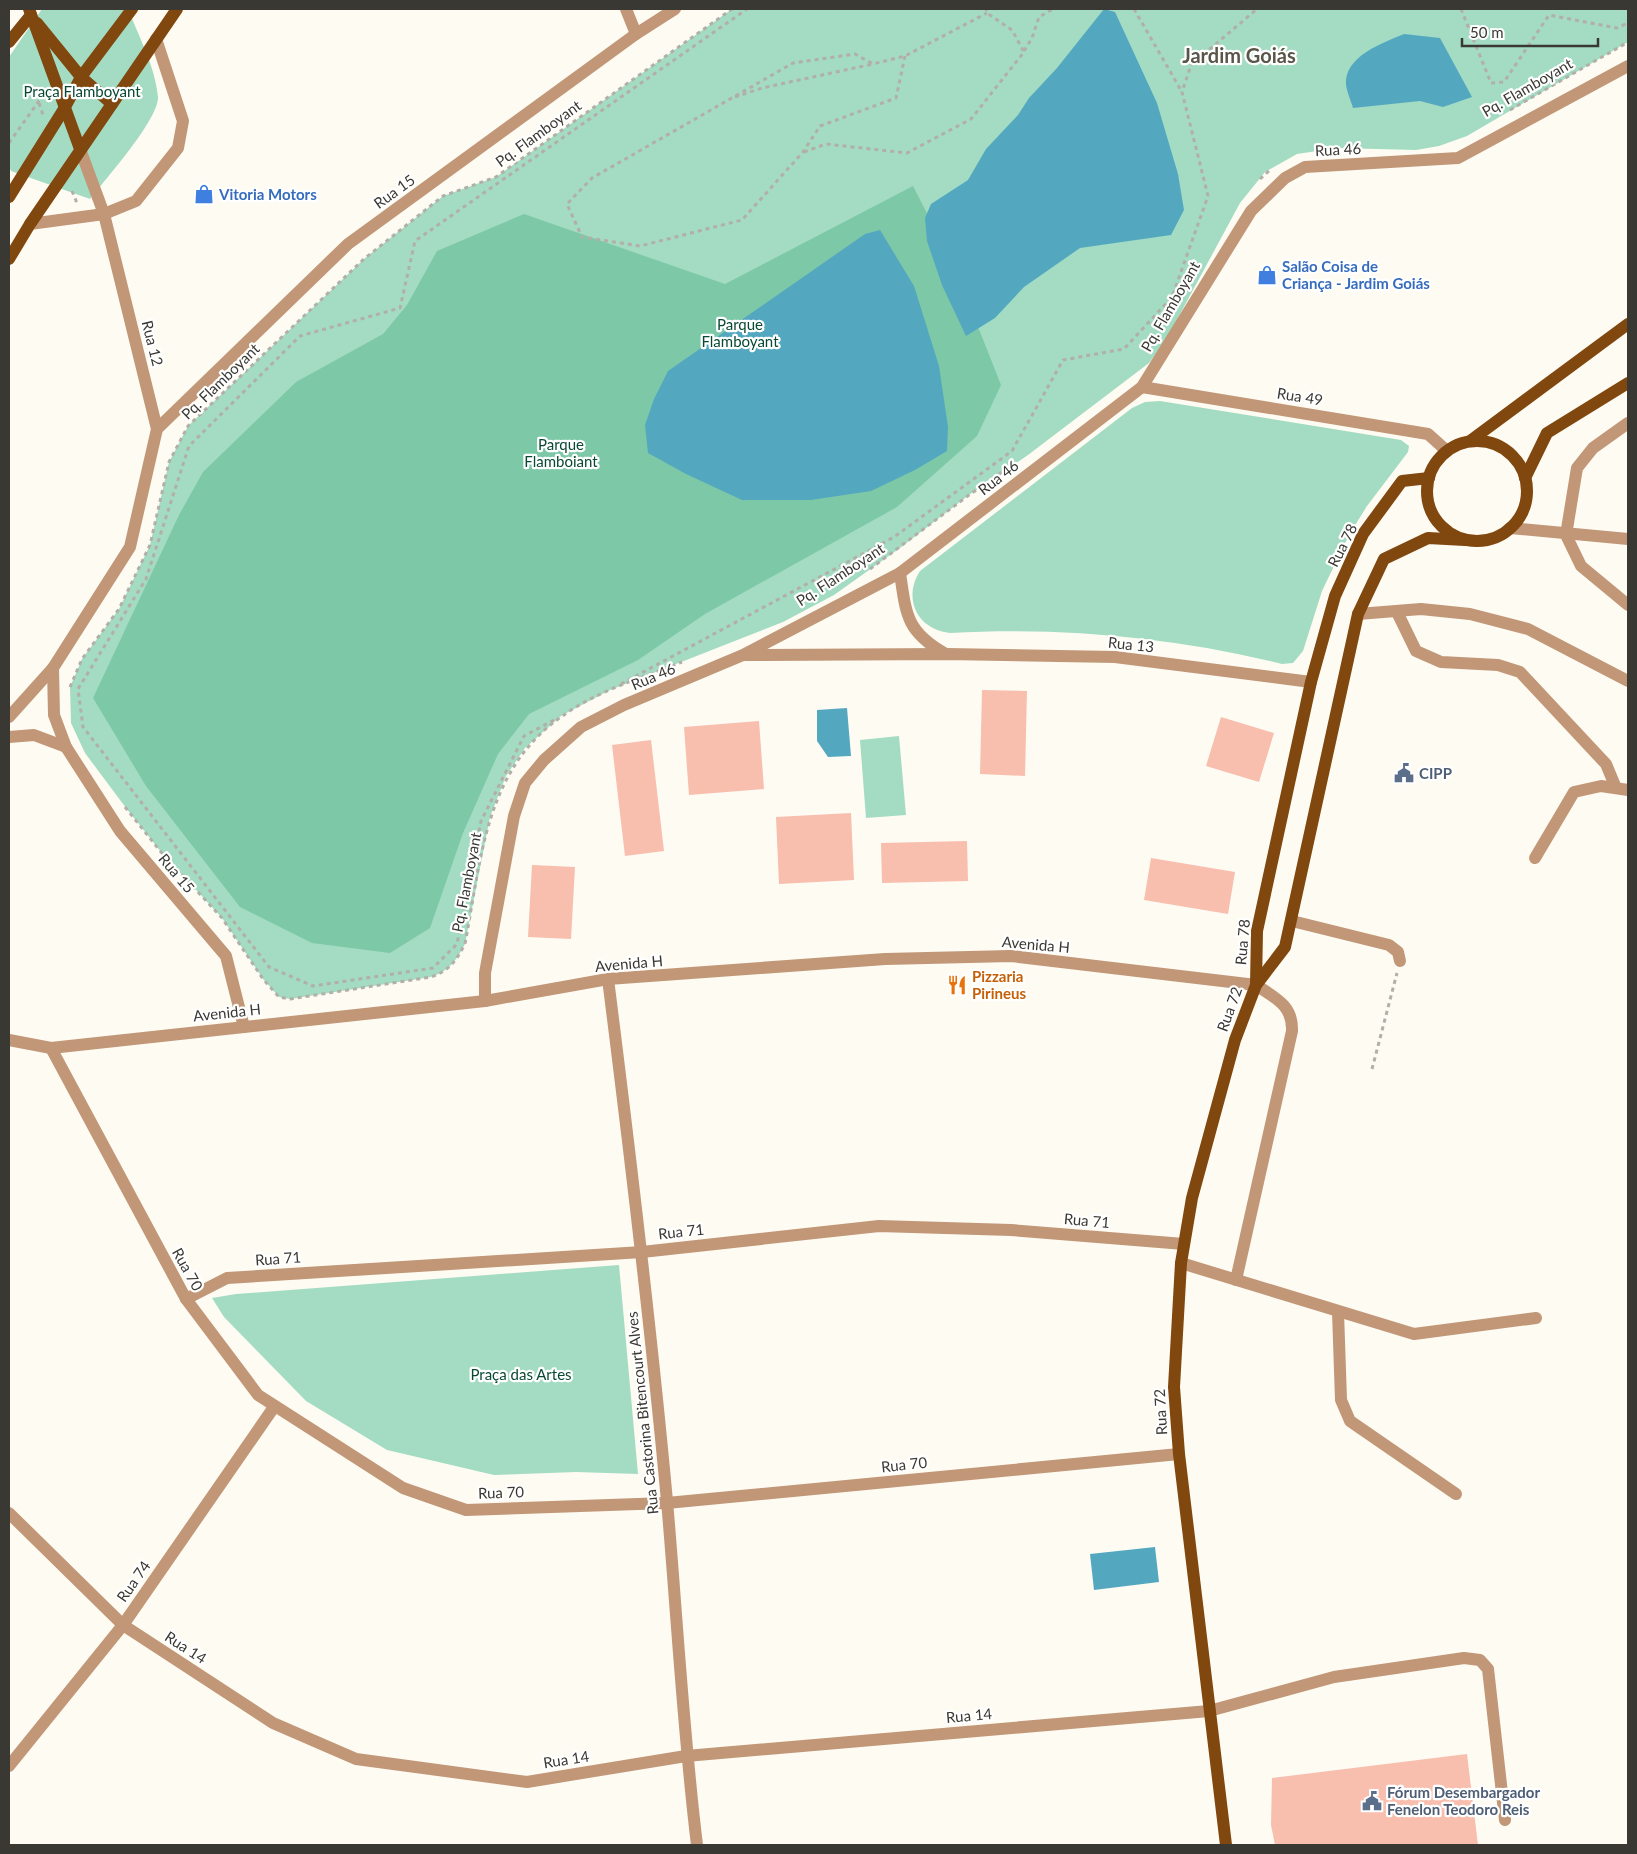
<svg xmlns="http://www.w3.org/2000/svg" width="1637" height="1854" font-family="Lato,sans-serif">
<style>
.green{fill:#a3dcc2}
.forest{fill:#7dc8a7}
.water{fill:#53a8c0}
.building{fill:#f8beae}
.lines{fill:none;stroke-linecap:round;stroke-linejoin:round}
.path{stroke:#b2afa8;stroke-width:3;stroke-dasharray:4 4;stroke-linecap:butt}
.minor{stroke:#c19777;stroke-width:12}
.major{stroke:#80470e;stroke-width:12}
.labels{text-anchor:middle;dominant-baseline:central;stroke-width:4.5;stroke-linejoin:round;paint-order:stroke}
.street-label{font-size:15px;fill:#3a3832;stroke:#fff}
.park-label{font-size:15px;fill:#094833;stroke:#fff}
.shop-label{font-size:15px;font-weight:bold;fill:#366cbe;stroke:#fff;text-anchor:start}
.service-label{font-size:15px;font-weight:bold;fill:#4e5e75;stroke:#fff;text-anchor:start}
.food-label{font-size:15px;font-weight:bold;fill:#c56008;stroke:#fff;text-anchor:start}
.district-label{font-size:20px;font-weight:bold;fill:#595549;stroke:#fff}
</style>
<rect width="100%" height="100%" fill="#fefbf3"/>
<!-- green -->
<g class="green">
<path d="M42 9H128C139 37 155 66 158 97 159 119 105 180 90 199L11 171 9 166V57Z"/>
<path d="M732 9H1628V42L1467 136 1439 146 1416 150 1337 148 1297 154 1265 172 1240 203 1166 340 1149 363 1028 455 969 495 900 548 834 595 783 622 610 690 561 716 525 748 506 776 490 817 465 944C456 961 449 971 431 977L290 999 279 997 263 979 222 918 161 852 126 808 85 753 71 723 70 687 82 659 119 609 150 545 169 462 188 426 364 259 443 196 496 177Z"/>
<path d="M1160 401 1401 440 1409 446 1408 452 1367 506 1349 535 1322 591 1303 651 1293 663 1282 664C1172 637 1063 627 950 633 918 630 902 599 920 571L1132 408 1145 402Z"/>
<path d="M899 736 906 815 866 818 860 740Z"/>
<path d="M619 1265 638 1474 576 1472 494 1475 387 1450 306 1401 224 1317 212 1298 236 1294Z"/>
</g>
<!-- forest -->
<path class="forest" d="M913 186 954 266 1001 385 977 436 897 507 705 614 638 660 529 714 498 754 463 833 430 928 390 953 312 943 240 907 146 786 93 698 179 515 203 472 296 382 383 334 407 305 437 251 524 214 725 284Z"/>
<!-- water -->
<g class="water">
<path d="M1104 9 1115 12 1157 103 1178 174 1184 210 1171 235 1080 248 1024 287 995 318 966 336 942 285 927 241 925 218 931 204 968 180 986 149 1018 115 1029 98 1057 68Z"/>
<path d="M1404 34 1440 38 1472 97 1443 107 1420 101 1353 108C1351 101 1347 92 1346 85 1344 56 1383 43 1404 34Z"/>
<path d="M880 230 914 286 939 366 948 427 947 451 915 470 871 491 811 500H742L686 474 648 453 645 425 654 399 668 371 865 234Z"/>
<path d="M847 708 851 756 828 757 817 741V710Z"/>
<path d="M1155 1547 1159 1582 1094 1590 1090 1554Z"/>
</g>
<!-- building -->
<g class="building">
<path d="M982 690 1027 691 1025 776 980 774Z"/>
<path d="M1221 717 1274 733 1259 782 1206 766Z"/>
<path d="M759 721 764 789 689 795 684 727Z"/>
<path d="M651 740 664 851 625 856 612 745Z"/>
<path d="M851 813 854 880 779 884 776 817Z"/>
<path d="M967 841 968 881 882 883 881 843Z"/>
<path d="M1151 858 1235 872 1228 914 1144 900Z"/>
<path d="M532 865 575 867 571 939 528 937Z"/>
<path d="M1467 1754 1478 1845H1275L1271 1825 1272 1778Z"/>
</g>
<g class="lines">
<!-- path -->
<g class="path">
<path d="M1134 9 1182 92"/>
<path d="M1461 9 1491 83 1504 82 1549 15 1617 28 1628 23"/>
<path d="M1024 51 1032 38 1039 17 1053 9"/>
<path d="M905 56 896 98 820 126 803 152 742 220 640 246 582 237 567 204 592 178 793 63 855 54 873 64 905 56 987 13"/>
<path d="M735 97 762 88 873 64"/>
<path d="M39 103 43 115"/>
<path d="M1510 110 1628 42"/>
<path d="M9 143 44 94"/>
<path d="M804 152 826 144 907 153 971 119 1024 52 1012 30 987 13 986 9"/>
<path d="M1260 179 1270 170"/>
<path d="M72 191 77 203"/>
<path d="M870 569 969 495 1008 468"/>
<path d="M621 684 894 537 1012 451 1063 360 1124 349 1172 297 1208 196 1182 92 1191 65 1257 9"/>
<path d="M70 687 82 659 119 609 150 545 169 462 188 426 364 259 443 196 496 177 732 9"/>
<path d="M554 720 524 736 481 821 457 944 433 968 313 986 269 967 83 727 78 689 146 579 189 446 300 336 400 308 415 241 747 9"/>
<path d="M125 807 161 852 222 918 263 979 279 997 290 999 431 977C449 971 456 961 465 944 481 860 485 770 561 717 596 691 641 678 682 662"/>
<path d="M1372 1069 1397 973"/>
</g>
<!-- minor -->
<g class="minor">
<path d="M626 9 636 34"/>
<path d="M30 224 104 214 136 201 178 148 183 121 156 39"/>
<path d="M1142 387 1428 434 1447 451"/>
<path d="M1628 423 1593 448 1577 468 1566 535 1581 566 1628 605"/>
<path d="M157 429 348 244 636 34 675 9"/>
<path d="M1510 528 1628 539"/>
<path d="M900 573C906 614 906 631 944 653"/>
<path d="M1397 612 1416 651 1441 662 1498 665 1520 672 1606 764 1616 788"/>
<path d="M1358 614 1421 609 1470 614 1528 629 1628 681"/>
<path d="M746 655 947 654 1115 657 1311 682"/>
<path d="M53 668 54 715 66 747 120 831 226 956 244 1027"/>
<path d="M9 717 53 668 130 547 157 429 104 214 80 149"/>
<path d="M9 737 34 735 66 747"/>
<path d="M1535 858 1574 792 1601 786 1628 790"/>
<path d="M1292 921 1389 945 1398 952 1400 961"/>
<path d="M608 979C630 1153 651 1327 667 1501 677 1616 683 1731 697 1845"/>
<path d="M485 1001V973L514 816 525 783 544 760 581 727 624 705 743 655 900 573 1142 387 1251 211 1285 178 1305 167 1458 158 1628 66"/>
<path d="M9 1040 51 1048 485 1001 608 979 885 959 1011 956 1256 985C1275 998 1293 1005 1292 1031L1236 1280"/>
<path d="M51 1048 186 1299 258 1395 403 1488 466 1510 667 1503 1179 1454"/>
<path d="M1181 1263 1414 1334 1536 1318"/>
<path d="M186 1299 227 1278 642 1252 879 1226 1011 1230 1184 1244"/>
<path d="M1338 1312 1341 1400 1350 1421 1456 1494"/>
<path d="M9 1513 123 1625 273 1723 356 1759 527 1782 686 1756 1209 1711 1334 1677 1464 1658 1480 1660 1488 1669 1505 1820"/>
<path d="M9 1766 123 1625 274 1407"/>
</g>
<!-- major -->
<g class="major">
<path d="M29 9 80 149"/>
<path d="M37 23 81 77 112 104"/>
<path d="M9 42 31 15"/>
<path d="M9 197 64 109 81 77 132 9"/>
<path d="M9 259 30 224 177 9"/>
<path d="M1470 441 1628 324"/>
<circle cx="1477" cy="491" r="50"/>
<path d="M1525 478 1547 433 1628 383"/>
<path d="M1256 985 1257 931 1311 682 1335 596 1363 534 1402 481 1429 478"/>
<path d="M1226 1845 1179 1454 1174 1387 1181 1263 1192 1198 1235 1040 1256 985 1285 947 1358 614 1384 559 1428 538 1465 540"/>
</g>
</g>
<!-- icons -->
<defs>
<symbol id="shop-bare" viewBox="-9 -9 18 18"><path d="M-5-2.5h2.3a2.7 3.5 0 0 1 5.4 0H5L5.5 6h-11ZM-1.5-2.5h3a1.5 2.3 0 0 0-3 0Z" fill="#3f7fe0" stroke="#fff" stroke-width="2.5" paint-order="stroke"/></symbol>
<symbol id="civic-bare" viewBox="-9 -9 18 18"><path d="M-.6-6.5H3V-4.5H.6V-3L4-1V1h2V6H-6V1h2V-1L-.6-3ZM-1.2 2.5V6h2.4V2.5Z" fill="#5c6f8a" stroke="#fff" stroke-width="2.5" paint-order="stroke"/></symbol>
<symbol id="restaurant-bare" viewBox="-9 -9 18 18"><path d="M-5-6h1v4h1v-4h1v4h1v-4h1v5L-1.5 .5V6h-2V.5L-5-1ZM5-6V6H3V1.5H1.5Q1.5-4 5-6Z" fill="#e8710a" stroke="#fff" stroke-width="2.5" paint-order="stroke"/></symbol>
</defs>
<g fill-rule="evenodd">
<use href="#shop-bare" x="190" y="180" width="28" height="28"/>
<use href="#shop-bare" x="1253" y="261" width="28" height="28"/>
<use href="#civic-bare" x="1390" y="759" width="28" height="28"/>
<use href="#restaurant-bare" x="943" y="971" width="28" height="28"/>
<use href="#civic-bare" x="1358" y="1787" width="28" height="28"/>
</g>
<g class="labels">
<!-- street labels -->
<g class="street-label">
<text transform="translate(1527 87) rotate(-30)">Pq. Flamboyant</text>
<text transform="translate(538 133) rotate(-36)">Pq. Flamboyant</text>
<text transform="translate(1338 149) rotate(-3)">Rua 46</text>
<text transform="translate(394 191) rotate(-36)">Rua 15</text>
<text transform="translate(1170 306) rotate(-60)">Pq. Flamboyant</text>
<text transform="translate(153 343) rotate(76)">Rua 12</text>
<text transform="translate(220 381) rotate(-44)">Pq. Flamboyant</text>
<text transform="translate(1300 396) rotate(9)">Rua 49</text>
<text transform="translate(998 477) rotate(-38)">Rua 46</text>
<text transform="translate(1342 545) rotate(-63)">Rua 78</text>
<text transform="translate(840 574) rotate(-33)">Pq. Flamboyant</text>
<text transform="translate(1131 644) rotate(6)">Rua 13</text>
<text transform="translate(653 676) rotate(-23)">Rua 46</text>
<text transform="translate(177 873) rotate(50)">Rua 15</text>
<text transform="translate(466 882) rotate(-79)">Pq. Flamboyant</text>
<text transform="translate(1242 942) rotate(-85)">Rua 78</text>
<text transform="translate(1036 944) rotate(5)">Avenida H</text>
<text transform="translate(629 963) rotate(-5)">Avenida H</text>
<text transform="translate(1229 1009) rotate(-70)">Rua 72</text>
<text transform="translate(227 1012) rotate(-6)">Avenida H</text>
<text transform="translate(1087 1220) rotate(5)">Rua 71</text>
<text transform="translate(681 1231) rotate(-6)">Rua 71</text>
<text transform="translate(278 1258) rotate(-4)">Rua 71</text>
<text transform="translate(188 1269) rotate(61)">Rua 70</text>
<text transform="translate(1160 1412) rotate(-93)">Rua 72</text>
<text transform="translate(642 1413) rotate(-96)">Rua Castorina Bitencourt Alves</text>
<text transform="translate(904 1464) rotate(-6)">Rua 70</text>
<text transform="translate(501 1492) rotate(-2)">Rua 70</text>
<text transform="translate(133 1581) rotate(-55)">Rua 74</text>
<text transform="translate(186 1647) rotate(33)">Rua 14</text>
<text transform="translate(969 1715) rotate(-5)">Rua 14</text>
<text transform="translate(566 1759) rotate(-9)">Rua 14</text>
</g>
<!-- park labels -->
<g class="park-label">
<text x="82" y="91">Praça Flamboyant</text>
<text x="740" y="324">Parque<tspan x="740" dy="17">Flamboyant</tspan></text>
<text x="561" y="444">Parque<tspan x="561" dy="17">Flamboiant</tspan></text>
<text x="521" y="1374">Praça das Artes</text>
</g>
<!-- shop labels -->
<g class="shop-label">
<text x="219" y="194">Vitoria Motors</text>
<text x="1282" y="266">Salão Coisa de<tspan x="1282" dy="17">Criança - Jardim Goiás</tspan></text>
</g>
<!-- service labels -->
<g class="service-label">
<text x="1419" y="773">CIPP</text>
<text x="1387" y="1792">Fórum Desembargador<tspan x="1387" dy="17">Fenelon Teodoro Reis</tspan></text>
</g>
<!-- food labels -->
<g class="food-label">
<text x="972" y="976">Pizzaria<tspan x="972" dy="17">Pirineus</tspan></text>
</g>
<!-- district labels -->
<g class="district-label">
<text x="1239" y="55">Jardim Goiás</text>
</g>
</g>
<!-- border -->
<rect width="1637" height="1854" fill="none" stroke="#3a3832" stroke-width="20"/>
<!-- scale -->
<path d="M1462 38v8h136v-8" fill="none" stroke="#3a3832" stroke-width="2.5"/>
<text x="1470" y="38" font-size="15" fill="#3a3832" stroke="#ffffff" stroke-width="4" paint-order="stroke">50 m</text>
</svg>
